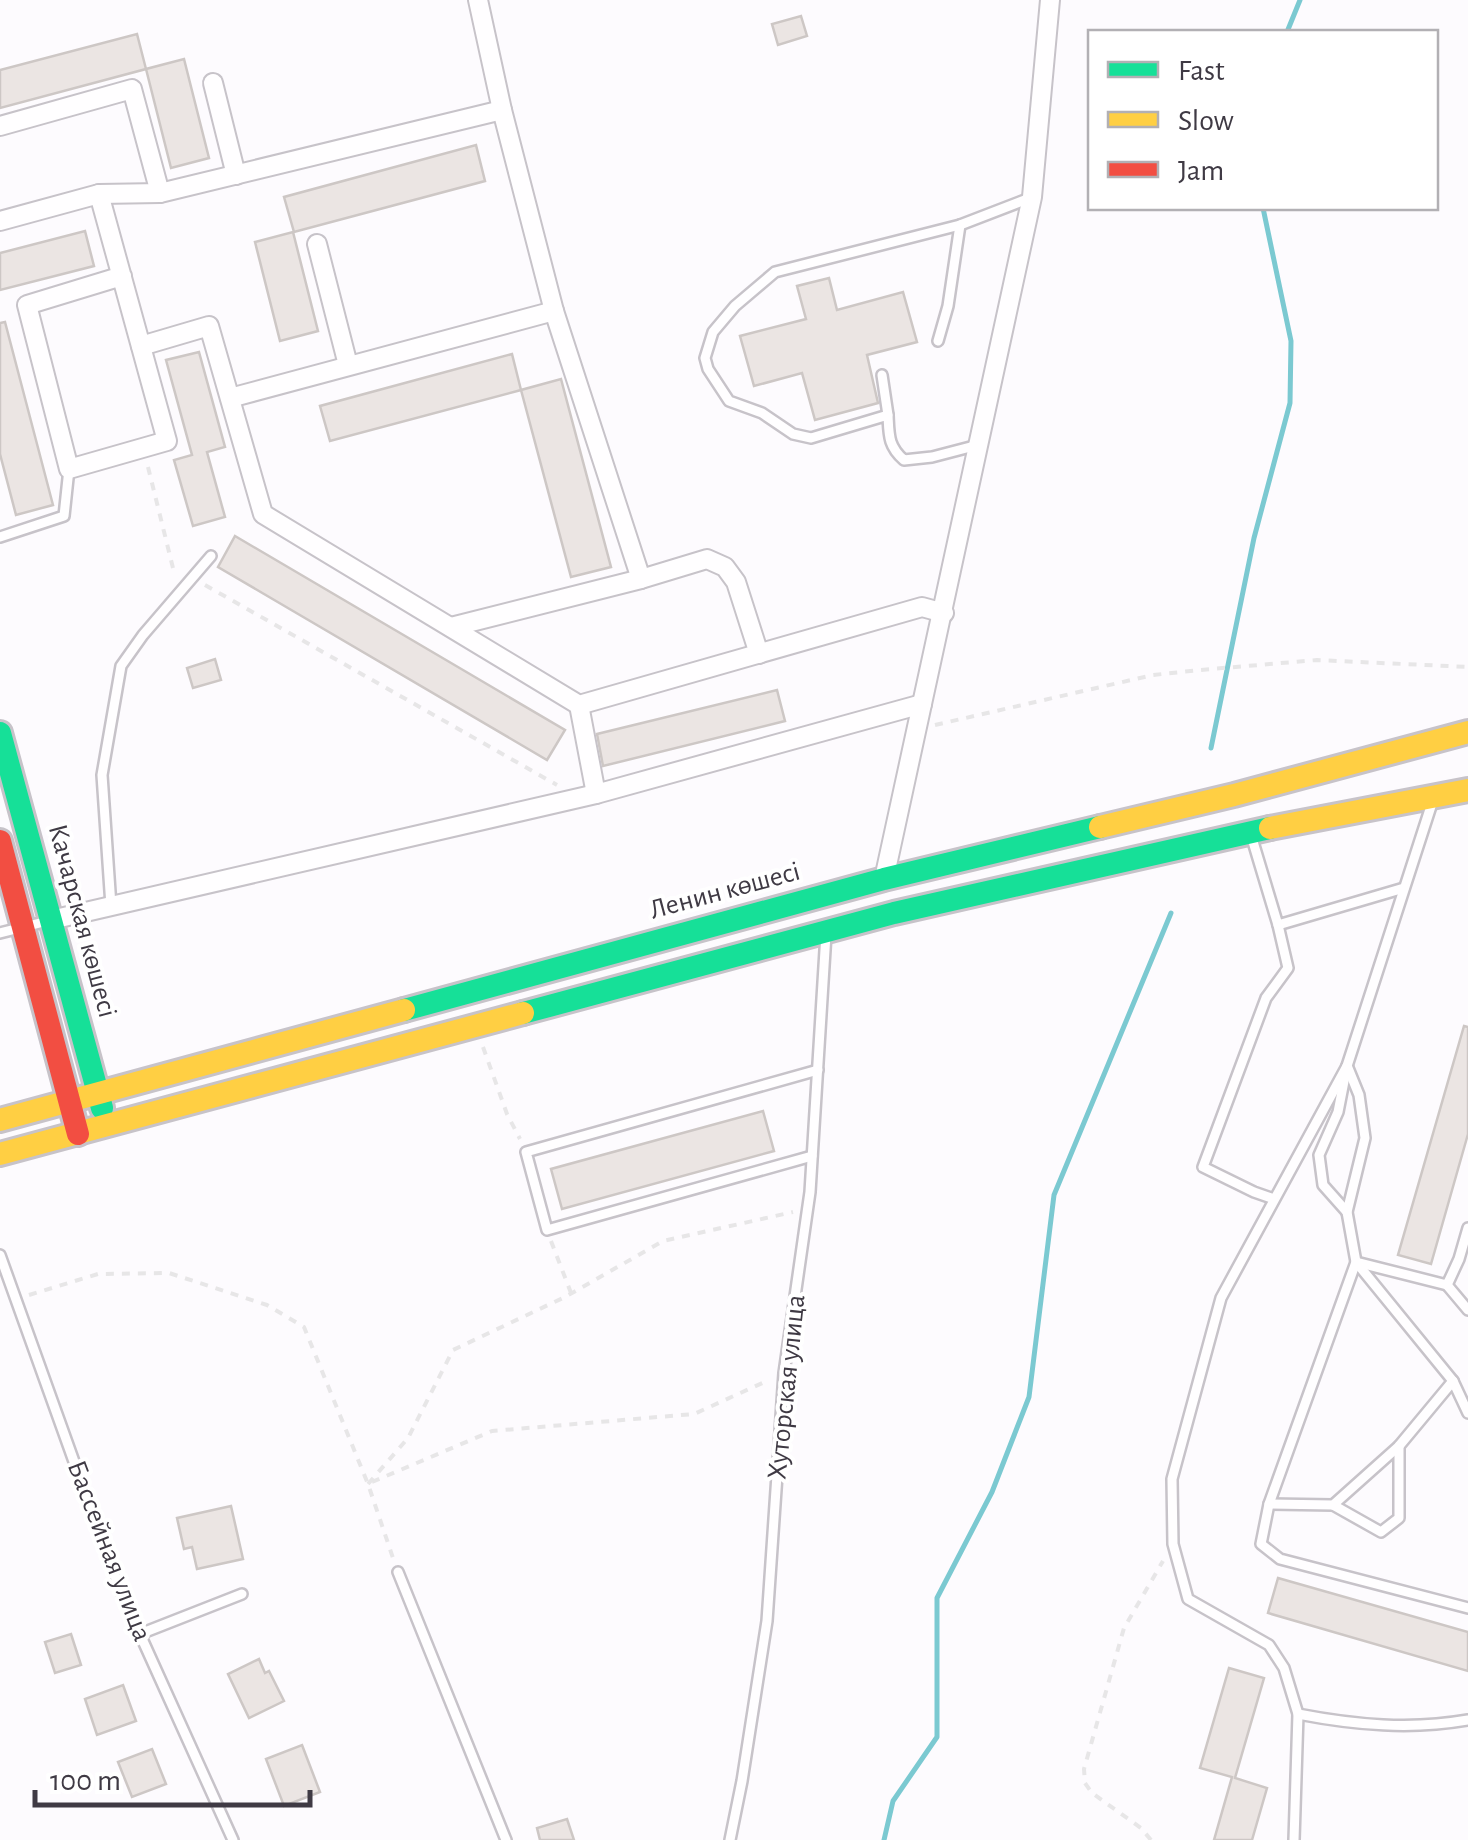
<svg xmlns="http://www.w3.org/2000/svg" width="1468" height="1840" font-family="'Alegreya Sans',sans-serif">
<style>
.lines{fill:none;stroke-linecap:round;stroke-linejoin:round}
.stream{stroke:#7bc9d1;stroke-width:5}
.building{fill:#ebe5e3;stroke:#cdc7c5;stroke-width:2.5}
.lane-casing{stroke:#c7c3c9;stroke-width:14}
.street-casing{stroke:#c7c3c9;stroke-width:22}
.fast-casing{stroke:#c7c3c9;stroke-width:28}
.slow-casing{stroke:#c7c3c9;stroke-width:28}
.jam-casing{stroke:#c7c3c9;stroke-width:28}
.path{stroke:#e7e6e7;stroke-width:4;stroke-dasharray:8 8;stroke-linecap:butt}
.lane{stroke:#fffeff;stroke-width:9}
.street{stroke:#fffeff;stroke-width:18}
.fast{stroke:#16e098;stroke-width:22}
.slow{stroke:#ffcf43;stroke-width:22}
.jam{stroke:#f24e42;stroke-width:22}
.labels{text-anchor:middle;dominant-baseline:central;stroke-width:8;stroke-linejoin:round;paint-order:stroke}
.street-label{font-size:28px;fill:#3f3a44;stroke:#fff}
</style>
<rect width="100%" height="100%" fill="#fdfbfe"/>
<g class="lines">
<!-- stream -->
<g class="stream">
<path d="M1287 32 1300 0"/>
<path d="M1211 748 1254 538 1290 403 1291 341 1263 208"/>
<path d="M884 1840 893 1801 937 1737V1598L992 1492 1029 1397 1054 1195 1171 913"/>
</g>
</g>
<!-- building -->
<g class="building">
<path d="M801 16 807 36 778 45 772 24Z"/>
<path d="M137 34 146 69 0 108V70Z"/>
<path d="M184 59 209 158 171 168 146 69Z"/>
<path d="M476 145 485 181 294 232 284 197Z"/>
<path d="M85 231 94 266 0 290V253Z"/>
<path d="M293 232 318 331 280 341 255 242Z"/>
<path d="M829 278 837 310 903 292 917 342 867 355 878 403 815 420 802 373 754 386 740 336 806 319 797 286Z"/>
<path d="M5 322 53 505 16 515 0 454V323Z"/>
<path d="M199 352 225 447 207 452 225 517 193 526 174 460 192 455 166 360Z"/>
<path d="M512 354 521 390 330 441 320 406Z"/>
<path d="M561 379 611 567 571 577 521 390Z"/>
<path d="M235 536 565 730 547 760 218 567Z"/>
<path d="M215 659 221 680 193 688 187 668Z"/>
<path d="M777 690 785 721 603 766 597 734Z"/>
<path d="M1464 1026 1468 1027V1134L1431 1264 1398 1255Z"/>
<path d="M763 1111 774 1151 562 1209 551 1169Z"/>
<path d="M231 1506 243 1559 197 1569 192 1547 184 1549 177 1518Z"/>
<path d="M1278 1578 1468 1632V1671L1268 1613Z"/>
<path d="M71 1634 81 1665 55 1673 45 1642Z"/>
<path d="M259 1659 265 1673 269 1671 284 1701 249 1718 228 1674Z"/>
<path d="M1229 1668 1264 1678 1235 1778 1267 1788 1252 1840H1214L1232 1777 1200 1768Z"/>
<path d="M123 1685 136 1721 97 1735 85 1699Z"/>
<path d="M302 1745 320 1792 284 1806 266 1759Z"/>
<path d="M152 1749 166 1784 132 1797 118 1762Z"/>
<path d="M567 1819 574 1840H540L537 1828Z"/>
</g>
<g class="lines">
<defs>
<g id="lane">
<path d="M938 341 948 306 960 225"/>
<path d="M882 375 888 415"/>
<path d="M978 445 932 457 904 460C888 446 889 435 888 415L811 438 793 434 762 413 729 401 708 369 705 358 713 332 735 306 775 272 960 225 1030 198"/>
<path d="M0 537 64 516 69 469"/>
<path d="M1251 835 1278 925 1404 888"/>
<path d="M111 906 102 775 121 666 143 635 211 556"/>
<path d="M0 933 48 921"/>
<path d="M1348 1068 1359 1095 1365 1138 1347 1212 1356 1262 1453 1381 1468 1413"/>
<path d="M812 1156 547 1230 526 1152 818 1070"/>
<path d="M1274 1199 1254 1192 1203 1167 1266 998 1288 968 1278 925"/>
<path d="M1347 1212 1323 1185 1319 1155 1338 1112 1347 1066 1433 800"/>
<path d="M1468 1228 1459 1259 1447 1285 1356 1262 1269 1504 1261 1544 1280 1559 1468 1608"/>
<path d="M0 1255 120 1590 233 1840"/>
<path d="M1447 1285 1468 1310"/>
<path d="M1269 1504 1333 1505 1399 1446 1453 1381"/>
<path d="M1333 1505 1381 1532 1399 1518V1446"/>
<path d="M398 1572 506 1840"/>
<path d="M140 1634 242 1594"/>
<path d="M1298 1714C1355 1725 1411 1730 1468 1720"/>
<path d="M730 1840 742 1781 767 1621 784 1373 810 1192 826 934"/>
<path d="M1294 1840 1298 1714 1284 1668 1269 1645 1188 1599 1173 1544 1172 1479 1221 1298 1347 1066"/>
</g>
<g id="street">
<path d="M478 0 502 110 554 311 641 579"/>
<path d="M213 83 236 175"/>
<path d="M0 126 132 89 160 193"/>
<path d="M99 194 167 441 69 469 27 305 122 276"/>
<path d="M0 221 99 194 160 193 502 110"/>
<path d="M317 244 348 365"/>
<path d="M141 346 209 326 263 514 579 705 922 607 944 613"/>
<path d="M230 398 554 311"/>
<path d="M451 627 641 579 707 559 725 567 736 582 759 654"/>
<path d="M579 705 596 794"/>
<path d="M884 879 1032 197 1050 0"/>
<path d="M51 920 596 794 922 704"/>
</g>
<g id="fast">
<path d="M0 733 102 1108"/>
<path d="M404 1010 884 879 1100 827"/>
<path d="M523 1013 894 913 1270 828"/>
</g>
<g id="slow">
<path d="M1100 827 1234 795 1468 732"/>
<path d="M1270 828 1468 790"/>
<path d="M0 1120 404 1010"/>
<path d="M0 1154 523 1013"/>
</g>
<path id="jam" d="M0 841 78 1134"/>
</defs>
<!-- lane casing -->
<use href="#lane" class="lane-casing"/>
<!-- street casing -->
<use href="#street" class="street-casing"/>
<!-- fast casing -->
<use href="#fast" class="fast-casing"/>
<!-- slow casing -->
<use href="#slow" class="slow-casing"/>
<!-- jam casing -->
<use href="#jam" class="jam-casing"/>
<!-- path -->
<g class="path">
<path d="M148 467 173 568 179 571"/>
<path d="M205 585 557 785"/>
<path d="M935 725 1153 675 1200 670 1317 660 1468 667"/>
<path d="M483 1047 507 1114 520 1139"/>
<path d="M551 1241 571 1293"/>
<path d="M29 1295 98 1274 169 1273 267 1305 304 1327 368 1484 394 1561"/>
<path d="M372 1482 492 1431 694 1414 769 1380"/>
<path d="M368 1484 408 1438 453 1350 565 1297 663 1241 793 1212"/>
<path d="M1151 1840 1141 1828 1092 1793 1085 1783 1084 1769 1124 1628 1163 1561"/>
</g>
<!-- lane -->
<use href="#lane" class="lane"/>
<!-- street -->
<use href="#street" class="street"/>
<!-- fast -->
<use href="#fast" class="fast"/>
<!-- slow -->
<use href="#slow" class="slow"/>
<!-- jam -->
<use href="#jam" class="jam"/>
</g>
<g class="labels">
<!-- street labels -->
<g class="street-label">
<text transform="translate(725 891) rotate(-15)">Ленин көшесі</text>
<text transform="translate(82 921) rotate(75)">Качарская көшесі</text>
<text transform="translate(787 1387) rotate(-84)">Хуторская улица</text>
<text transform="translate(109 1551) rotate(69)">Бассейная улица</text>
</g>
</g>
<!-- legend -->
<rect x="1088" y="30" width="350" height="180" fill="#ffffff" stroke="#b2b0b4" stroke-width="2.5"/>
<rect x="1108" y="62" width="50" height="15" fill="#16e098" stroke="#b2b0b4" stroke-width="2.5"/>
<text x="1178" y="80" font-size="30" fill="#3f3a44">Fast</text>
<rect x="1108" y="112" width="50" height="15" fill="#ffcf43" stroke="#b2b0b4" stroke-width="2.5"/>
<text x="1178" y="130" font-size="30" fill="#3f3a44">Slow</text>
<rect x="1108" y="162" width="50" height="15" fill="#f24e42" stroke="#b2b0b4" stroke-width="2.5"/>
<text x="1178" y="180" font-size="30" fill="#3f3a44">Jam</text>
<!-- scale -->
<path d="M35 1790v15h275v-15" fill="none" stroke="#3f3a44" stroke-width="5"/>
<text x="50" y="1790" font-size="30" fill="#3f3a44" stroke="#ffffff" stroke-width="8" paint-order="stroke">100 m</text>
</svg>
